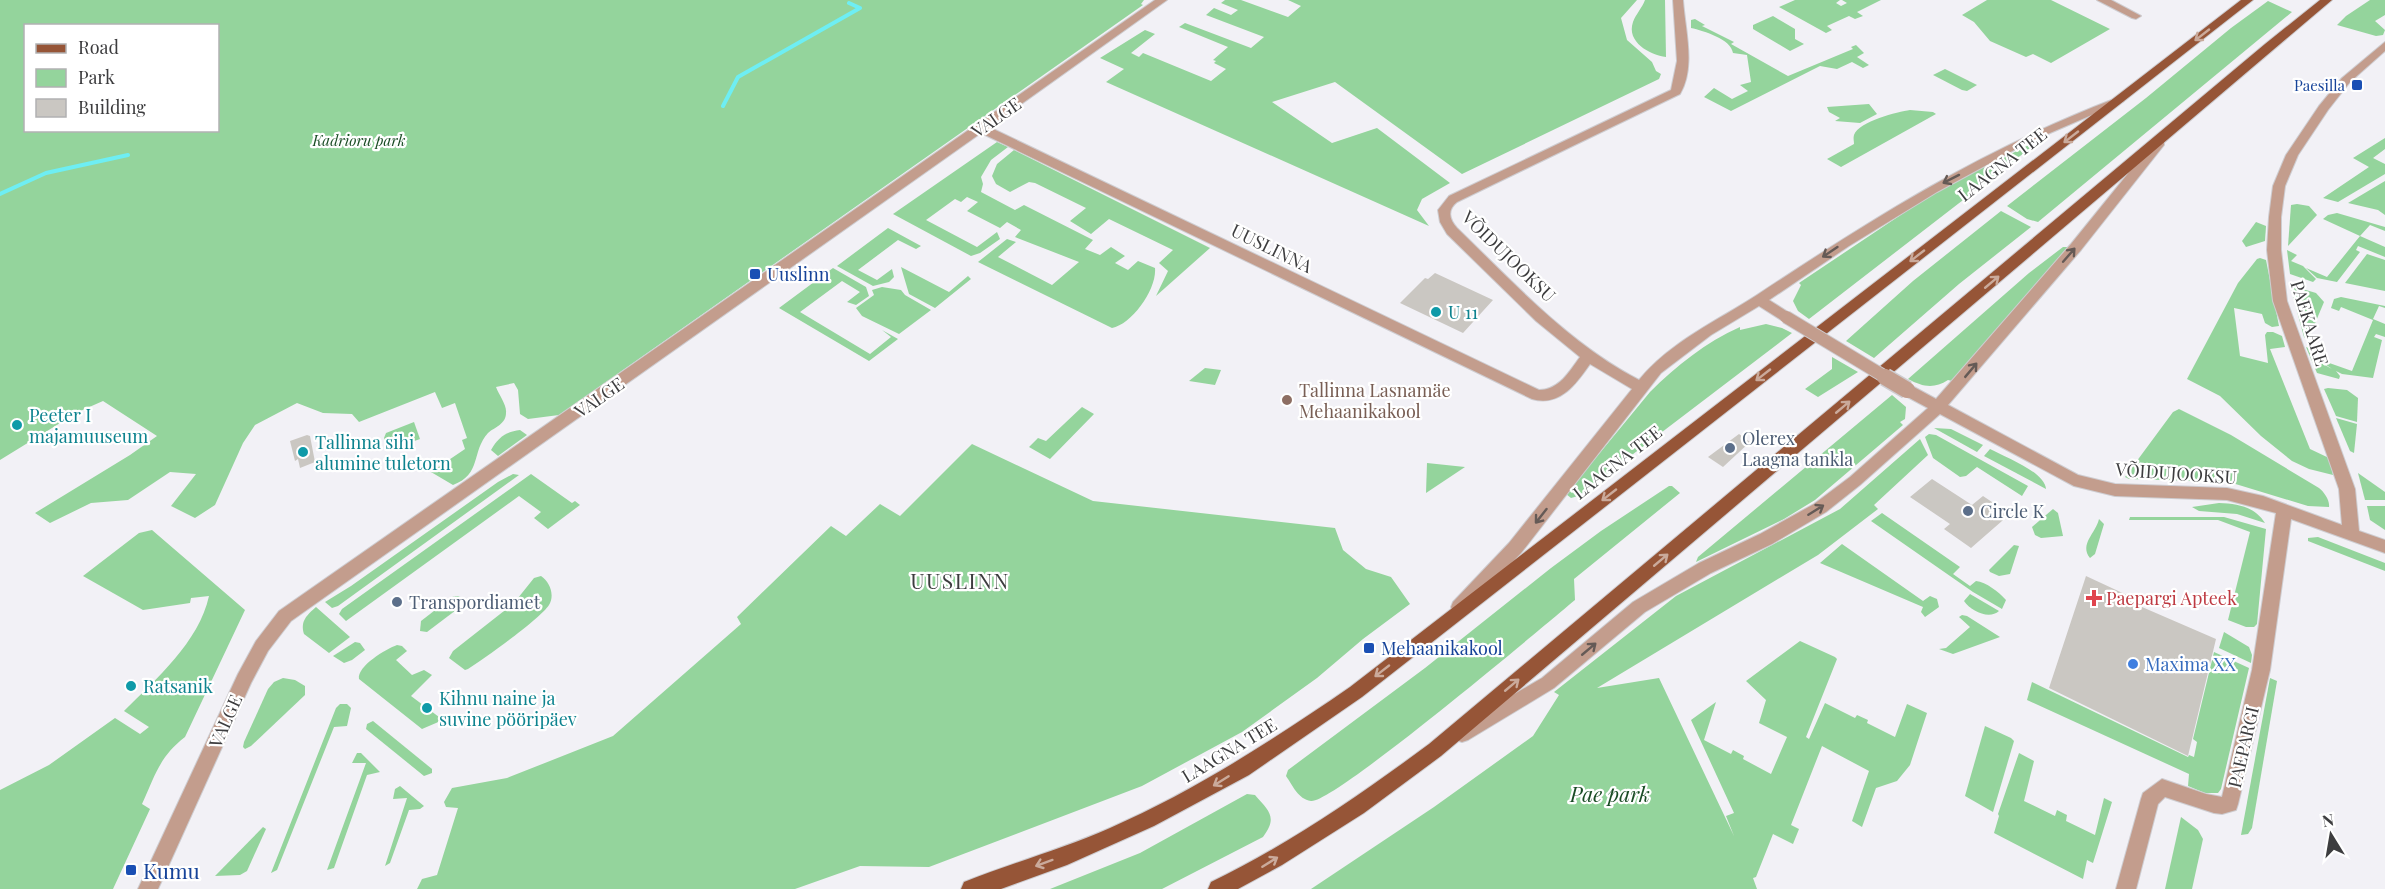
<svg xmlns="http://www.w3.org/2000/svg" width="2385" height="889" font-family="'Playfair Display',serif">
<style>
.green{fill:#94d49c;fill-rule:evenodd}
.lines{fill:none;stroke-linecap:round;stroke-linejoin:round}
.stream{stroke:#6eeef3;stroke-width:4}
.building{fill:#cac7c2}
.minor-casing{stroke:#cecdd1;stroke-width:2}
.major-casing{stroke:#cecdd1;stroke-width:2}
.minor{fill:#c39d8d;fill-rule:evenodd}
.major{fill:#965537;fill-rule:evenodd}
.minor-bridge-far1-casing{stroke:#cecdd1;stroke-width:14;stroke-linecap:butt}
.minor-bridge-casing{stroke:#cecdd1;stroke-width:19;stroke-linecap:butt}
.minor-bridge-far1{stroke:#c39d8d;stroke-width:12}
.minor-bridge{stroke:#c39d8d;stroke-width:16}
.oneway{stroke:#caaa9b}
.oneway2{stroke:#655a56}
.transit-dot{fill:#1a4fb4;stroke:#fff;stroke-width:2}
.culture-dot{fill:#0f9aa8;stroke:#fff;stroke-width:2}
.education-dot{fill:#8d6e63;stroke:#fff;stroke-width:2}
.service-dot{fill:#5c6f8a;stroke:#fff;stroke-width:2}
.health-dot{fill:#e0444e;stroke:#fff;stroke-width:2}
.shop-dot{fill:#3f7fe0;stroke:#fff;stroke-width:2}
.labels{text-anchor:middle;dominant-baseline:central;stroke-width:4.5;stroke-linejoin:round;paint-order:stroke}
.far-transit-label{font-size:15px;fill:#164399;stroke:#fff;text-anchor:end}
.far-park-label{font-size:15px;font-style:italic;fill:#194c24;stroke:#fff}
.street-label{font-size:18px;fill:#3d3d3f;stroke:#fff}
.transit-label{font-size:18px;fill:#164399;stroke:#fff;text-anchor:start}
.culture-label{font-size:18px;fill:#0d838f;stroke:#fff;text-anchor:start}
.education-label{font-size:18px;fill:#785e54;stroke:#fff;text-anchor:start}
.service-label{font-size:18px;fill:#4e5e75;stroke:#fff;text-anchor:start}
.health-label{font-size:18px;fill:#be3a42;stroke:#fff;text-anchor:start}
.shop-label{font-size:18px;fill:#366cbe;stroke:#fff;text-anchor:start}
.quarter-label{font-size:21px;letter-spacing:1.5px;fill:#3d3d3f;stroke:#fff}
.near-park-label{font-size:21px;font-style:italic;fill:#194c24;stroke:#fff}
.near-transit-label{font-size:21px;fill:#164399;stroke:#fff;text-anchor:start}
</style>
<rect width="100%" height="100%" fill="#f2f1f6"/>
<!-- green -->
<g class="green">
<path d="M0 0H1144L1141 4 1143 5 559 415 528 419 520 414 518 390 514 383 496 387C499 395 507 405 506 413 506 424 495 427 488 433 471 452 482 474 453 485L431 472 465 449 462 440 467 438 455 403 442 408 435 392 359 422 352 414 323 413 297 403 255 425 243 443 215 505 195 518 171 506 196 474 170 472 128 500 91 503 50 523 35 513 130 455 157 436 103 401 78 412 0 460ZM26 26H218V130H26Z"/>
<path d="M1225 0H1241L1288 17 1301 6 1288 0H1637L1621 18 1627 40 1652 62 1656 71 1661 74 1659 79 1462 174 1335 82 1272 102 1332 143 1377 128 1450 183 1422 199 1417 210 1429 226 1106 82 1124 69 1100 58 1145 30 1155 34 1131 53 1139 57 1143 53 1211 81 1226 69 1214 63 1216 61 1213 60 1228 47 1179 27 1185 23 1251 48 1264 37 1206 15 1214 8 1231 15 1238 10 1221 3Z"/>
<path d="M1645 0H1665L1666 57C1650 55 1626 42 1633 22 1636 14 1642 8 1645 0Z"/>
<path d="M1795 0H1840L1836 3 1841 6 1847 3 1842 0H1881L1857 12 1863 16 1855 19 1849 16 1827 26 1832 30 1826 33 1779 7Z"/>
<path d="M1987 0H2051L2110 29 2051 63 2033 54 2026 57 1990 41 1974 22 1962 15Z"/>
<path d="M2370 0H2385V15L2375 21 2385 30 2383 35 2376 36 2337 25 2346 16Z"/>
<path d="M2268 1 2292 12 2038 222 2027 219 2007 206 2146 98 2231 28Z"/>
<path d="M1773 16 1795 29V39L1804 44 1790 51 1753 29V25Z"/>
<path d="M1695 19 1705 25 1702 26 1734 42 1731 44 1788 76 1853 49 1851 47 1856 45 1864 53 1857 57 1869 65 1863 68 1852 62 1837 69 1820 66 1731 111 1704 97 1714 88 1732 99 1748 91 1740 85 1751 82 1747 55 1733 53C1731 39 1704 31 1691 28V20Z"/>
<path d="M1945 69 1977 85 1967 91 1962 90 1933 75Z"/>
<path d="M1869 104 1877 114 1860 123 1835 121 1840 118 1829 112 1827 107Z"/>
<path d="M1910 110 1933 112 1936 114 1841 167 1827 159 1854 144C1854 141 1853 138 1854 135 1859 121 1898 112 1910 110Z"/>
<path d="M2385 138V149L2373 158 2385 164V174L2338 202 2323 198 2369 167 2353 158Z"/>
<path d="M997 142 1008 147 991 160 981 177 983 184 981 192 1015 210 1024 205 1093 240 1085 249 1100 255 1111 247 1125 256 1115 263 1128 270 1138 261 1155 268C1157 289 1132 324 1112 328L978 262 1007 239 1016 242 998 257 1052 285 1079 262 1015 237 1021 230 1007 222 1000 228 967 211 978 202 967 197 961 202 955 199 926 220 977 247 997 232 1000 239 980 253 971 256 893 214Z"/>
<path d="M2031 144 2033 146 1809 319 1798 311 1793 301 1801 285 1799 283 1920 202 1952 183Z"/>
<path d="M1014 150 1210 248 1156 296 1168 271 1159 263 1173 250 1109 219 1091 234 1070 221 1086 208 1035 183 1029 182 1010 192 996 184 992 176 997 164Z"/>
<path d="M2385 181V215L2378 210 2348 203Z"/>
<path d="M2297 204 2309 206 2317 215 2288 246 2291 205Z"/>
<path d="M2001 211 2031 227 1959 284 1874 358 1846 341 1913 281Z"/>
<path d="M2337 213 2385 227V231L2370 225 2360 236 2385 247V257L2358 246 2356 250 2360 252 2337 282 2317 278 2306 268 2327 277 2360 236 2323 219 2328 215Z"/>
<path d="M2256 222 2266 226 2265 241 2246 247 2242 241Z"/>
<path d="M888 228 921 246 916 249 898 240 858 270 877 280 892 269 894 277 889 282 873 286 837 266Z"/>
<path d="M2063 247H2068L1952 381 1948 380C1934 389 1923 387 1908 379L2029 273Z"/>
<path d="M2287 250 2297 255 2291 261 2303 266 2316 279 2313 282 2290 274Z"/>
<path d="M2367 254 2385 260V291L2345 283Z"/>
<path d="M2260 258 2266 260 2279 326 2272 327 2265 323 2262 314 2234 308 2240 356 2268 363 2265 335 2267 332H2273L2282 336 2285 347 2270 349 2310 449 2329 458 2333 475 2309 469 2292 461 2261 436 2220 396 2187 379 2238 283 2257 259Z"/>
<path d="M901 267 949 292 968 276 971 279 935 308 909 294Z"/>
<path d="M833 268 866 287 869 296 856 305 847 302 860 292 842 281 800 312 870 354 891 337 882 330 898 339 869 361 779 308Z"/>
<path d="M882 287 901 290 905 295 931 310 899 334 862 316 856 308 874 295 872 290Z"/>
<path d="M2296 287 2316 293 2324 302 2308 340 2304 337 2291 289Z"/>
<path d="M2341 297 2385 306V308L2379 306 2373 319 2385 324V337L2376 334 2374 337 2382 340 2373 378 2342 374 2336 371 2340 376 2339 379 2317 373 2306 347 2314 350 2316 360 2332 369 2318 359 2352 371 2373 320 2341 307 2339 311 2331 308 2334 299Z"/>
<path d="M1766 324 1782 328 1792 333 1578 496 1571 498 1566 494 1650 392C1676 366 1706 342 1740 327V330Z"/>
<path d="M1832 357 1858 372 1818 397 1805 389 1832 369Z"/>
<path d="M1205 368 1221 370 1215 385 1189 381Z"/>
<path d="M2328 388 2347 390 2358 398 2357 422 2336 416 2324 389Z"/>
<path d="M1892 395 1906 407 1905 419 1900 422 1903 425 1815 500 1784 519 1696 562 1698 557Z"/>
<path d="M1082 407 1094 414 1050 459 1029 447 1038 438 1046 441Z"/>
<path d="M2179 409 2231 435 2319 488C2324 492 2330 500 2329 507L2308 506 2229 482 2129 479 2125 477 2173 412Z"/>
<path d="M2336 418 2357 424 2354 453 2350 451Z"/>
<path d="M414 422 420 439 389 450 384 438 386 433Z"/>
<path d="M1934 428 1951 429 1983 445 1977 452Z"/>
<path d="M520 430 527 435 498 456 491 450C498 438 505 432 520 430Z"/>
<path d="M1929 434 1936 435 2028 486 2022 496 1977 467 1966 476 1960 477 1933 458 1925 437Z"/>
<path d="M1920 439 1928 455 1874 505 1878 509 1818 555 1597 688 1659 678 1734 836 1726 816 1734 813 1691 720 1716 702 1704 740 1731 754 1733 750 1744 756 1743 759 1771 774 1787 737 1759 723 1766 700 1746 681 1800 641 1835 657 1837 659 1806 737 1809 739 1825 703 1855 718 1857 715 1868 720 1867 723 1895 737 1907 704 1927 713 1910 765 1897 781 1876 788 1862 827 1852 821 1869 771 1822 746 1791 825 1799 829 1793 844 1773 834 1756 877 1753 878 1757 889H1311L1434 807 1533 736 1559 695 1554 692 1676 596 1840 509Z"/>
<path d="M972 444 1093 501 1335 528 1343 550 1366 569 1391 577 1410 604 1363 639 1317 678 1242 732 1142 786 929 867 860 866 795 889H417L422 879 437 875 458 808 446 807 444 802 452 788 507 778 613 736 741 624 737 617 831 526 846 536 880 504 900 516Z"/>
<path d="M1990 449C2005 457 2045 472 2046 489L1984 456Z"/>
<path d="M1427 463 1465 467 1426 493Z"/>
<path d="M2358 473 2385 492V500H2365Z"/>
<path d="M513 474 519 475 338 606 332 608 325 602 351 586 498 482Z"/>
<path d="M531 474 572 503 575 501 580 505 548 529 534 518 541 512 519 496 346 621 339 614 342 609Z"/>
<path d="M1669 486H1672L1680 493 1574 579 1575 600C1544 626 1333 804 1311 801 1298 799 1293 786 1286 776L1288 770 1425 668 1551 568 1601 531Z"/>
<path d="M2219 503C2238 504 2254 506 2265 523L2237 514 2199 511 2192 507Z"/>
<path d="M2367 506H2385V530L2370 520Z"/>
<path d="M2053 509 2058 513 2063 536 2041 538 2035 535 2032 527Z"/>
<path d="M1882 513 1960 567 1953 574 1970 586 1976 581C1986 582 1999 592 2006 600L2002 609 1973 592 1871 521Z"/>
<path d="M2130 517H2224L2266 529 2257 624 2254 627H2246L2228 620 2250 532 2218 520H2129Z"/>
<path d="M2099 519 2104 524 2095 554 2090 558C2079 544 2096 533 2099 519Z"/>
<path d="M152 530 245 610 185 737C159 757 155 776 142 804L150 809 113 889H0V790L49 765 115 718 140 734 149 727 124 711C156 679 199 642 209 596L191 598 190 603 143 610 83 576 139 533Z"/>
<path d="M2318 537 2385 563V571L2308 541V538Z"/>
<path d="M1842 544 1923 601 1930 596 1937 599 1939 607 1925 617 1921 612 1923 607 1820 563Z"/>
<path d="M2014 545 2019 546 2010 574 1999 576 1990 572 1989 570Z"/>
<path d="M541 576C550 582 555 595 549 605 540 619 484 659 468 669L465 670 449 658 453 651 514 603 534 578Z"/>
<path d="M1970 594 1999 611C1989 620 1971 611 1964 601Z"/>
<path d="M458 596 468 601 427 632 420 631 421 621 452 597Z"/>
<path d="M316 607 350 637 329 653 304 634C300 621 307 615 316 607Z"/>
<path d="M1962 615 1967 616 2000 637 1953 654 1939 649 1946 648 1970 627 1959 617Z"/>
<path d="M2224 632 2249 647 2252 655 2251 663 2219 648Z"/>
<path d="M355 642 360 643 365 650 352 660 344 663 333 656Z"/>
<path d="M397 645 402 646 407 651 396 660 412 675 424 670 432 675 411 696 443 720 422 729 359 679C357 666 386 649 397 645Z"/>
<path d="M2214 652 2249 668 2221 789 2218 793H2205L2188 786 2189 774 2027 700 2032 682 2188 757 2189 755 2194 757 2197 742 2193 739Z"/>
<path d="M283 678 295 680 305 686V695L251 746 245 749 243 747 244 742 268 689 274 682Z"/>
<path d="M2270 678 2277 681 2252 828 2248 834 2241 835Z"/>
<path d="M340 704H347L351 708 347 726 334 727 277 870 271 873 336 708Z"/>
<path d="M373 721 432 769V773L424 776 366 729 367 724Z"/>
<path d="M1985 726 2011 738 2014 741 1993 812 1965 796Z"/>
<path d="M357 753H361L380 772 367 775 334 868 327 870 366 763H352Z"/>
<path d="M2019 753 2034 761 2024 801 2055 816 2057 810 2067 815 2066 821 2095 835 2104 798 2112 802 2093 863 2087 860 2083 879 1994 833 1999 816 1998 814Z"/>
<path d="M400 786 424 806 420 809 409 810 390 863 385 866 407 798 393 799 395 789Z"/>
<path d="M1247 794 1255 795C1269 811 1278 817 1263 837L1162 889H1050L1140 853Z"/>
<path d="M2181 817 2198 830 2203 839 2192 889H2165Z"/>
<path d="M263 827 266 829 247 871 240 875 215 876Z"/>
</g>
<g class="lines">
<!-- stream -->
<g class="stream">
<path d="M723 106 738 77 860 8 849 3"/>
<path d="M0 194 46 173 128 155"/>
</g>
</g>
<!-- building -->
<g class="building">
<path d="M1435 273 1493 300 1463 333 1400 303 1425 278 1428 279Z"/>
<path d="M1739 434 1750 442 1723 467 1708 457Z"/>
<path d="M307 435 310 436 315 462 300 468 298 459 295 461 290 441Z"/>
<path d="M1932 479 1972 505 1983 496 2010 514 1971 548 1944 529 1950 524 1910 497Z"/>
<path d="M2086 576 2144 603 2142 607 2216 639 2188 756 2049 688Z"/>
</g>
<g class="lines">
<defs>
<g id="minor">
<path d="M1155 0H1167L989 127 1539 390C1559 390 1569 372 1580 357L1536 321 1447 234 1440 222 1438 210 1449 196 1671 90 1677 61 1673 0H1683C1685 30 1696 67 1680 94L1457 202C1447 210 1449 219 1457 228 1514 283 1568 343 1639 380 1670 342 1717 321 1757 295 1875 217 1981 150 2114 99H2122L2124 101 2027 143 1937 192 1849 246 1769 300 1791 314 1793 317 1791 320H1781L1759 306 1711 335 1661 373 1521 553 1465 612 1459 614 1453 612 1451 607 1453 602 1509 543 1632 389 1590 364C1576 384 1560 407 1532 399L981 133 291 621 268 651 251 683 158 889H138L238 674 256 641 279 611Z"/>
<path d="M2097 0H2111L2141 16 2136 19 2132 18Z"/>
<path d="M2385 42V51L2350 82 2328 110 2298 155 2285 186 2281 217V250L2287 301 2355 489 2359 531 2385 540V553L2291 519 2270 670 2238 804 2236 810 2222 814 2214 813 2165 797 2158 804 2136 889H2116L2141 799 2143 793 2162 779 2206 794 2222 797 2252 670 2276 513 2227 500 2115 496 2074 486 1940 414 1860 485 1826 512 1772 544 1711 573 1645 612 1554 688 1468 740 1462 742 1456 740 1453 734 1456 728 1542 678 1633 602 1699 563 1760 534 1814 504 1850 477 1928 408 1902 394 1900 390 1902 386H1912L1936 399 2071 244 2156 139H2164V145L2081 250 1948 405 2078 475 2115 484 2227 488 2263 496 2342 525 2339 489 2273 301 2267 250 2269 217 2273 186 2286 155 2319 106 2342 78Z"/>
</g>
<g id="major">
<path d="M2241 0H2253L1362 697 1249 775 1154 826 1067 865 1001 889H961L964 882C1012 863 1062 849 1110 828 1196 790 1273 740 1350 687Z"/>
<path d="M2320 0H2332L1441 756 1364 813 1282 865 1238 889H1208L1211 882C1289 844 1359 796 1429 744L2265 44Z"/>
</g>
</defs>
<!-- minor casing -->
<use href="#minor" class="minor-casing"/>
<!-- major casing -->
<use href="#major" class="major-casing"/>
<!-- minor -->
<use href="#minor" class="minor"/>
<!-- major -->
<use href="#major" class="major"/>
<defs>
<path id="minor-bridge-far1" d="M1786 317 1887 378"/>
<path id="minor-bridge" d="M1885 377 1907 390"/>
</defs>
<!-- minor-bridge-far1 casing -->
<use href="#minor-bridge-far1" class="minor-bridge-far1-casing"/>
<!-- minor-bridge casing -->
<use href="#minor-bridge" class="minor-bridge-casing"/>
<!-- minor-bridge-far1 -->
<use href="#minor-bridge-far1" class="minor-bridge-far1"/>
<!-- minor-bridge -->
<use href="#minor-bridge" class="minor-bridge"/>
</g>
<!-- one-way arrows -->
<defs><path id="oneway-shaft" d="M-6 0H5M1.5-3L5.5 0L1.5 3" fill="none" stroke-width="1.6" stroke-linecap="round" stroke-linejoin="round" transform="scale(1.5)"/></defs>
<g class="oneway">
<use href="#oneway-shaft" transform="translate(2202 35) rotate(142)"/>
<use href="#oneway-shaft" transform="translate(2071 137) rotate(142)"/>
<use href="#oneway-shaft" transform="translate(1917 256) rotate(142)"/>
<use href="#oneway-shaft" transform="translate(1992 282) rotate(-40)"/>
<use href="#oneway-shaft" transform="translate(1763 375) rotate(142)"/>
<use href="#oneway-shaft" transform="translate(1843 407) rotate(-40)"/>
<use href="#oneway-shaft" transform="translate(1609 495) rotate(142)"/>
<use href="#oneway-shaft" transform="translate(1661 560) rotate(-40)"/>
<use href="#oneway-shaft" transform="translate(1382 671) rotate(142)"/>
<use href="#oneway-shaft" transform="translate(1512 685) rotate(-40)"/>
<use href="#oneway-shaft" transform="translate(1221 781) rotate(148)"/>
<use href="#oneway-shaft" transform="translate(1270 862) rotate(-32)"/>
<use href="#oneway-shaft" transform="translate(1044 863) rotate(160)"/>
</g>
<g class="oneway2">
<use href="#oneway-shaft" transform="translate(1951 179) rotate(153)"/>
<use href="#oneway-shaft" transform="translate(1830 252) rotate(146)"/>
<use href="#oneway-shaft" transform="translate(2069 255) rotate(-49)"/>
<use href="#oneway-shaft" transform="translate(1971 370) rotate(-50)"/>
<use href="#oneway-shaft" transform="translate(1816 510) rotate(-32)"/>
<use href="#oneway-shaft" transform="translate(1541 516) rotate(128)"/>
<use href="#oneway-shaft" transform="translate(1589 649) rotate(-40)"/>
</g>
<!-- markers -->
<g class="transit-dot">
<rect x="2351" y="79" width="12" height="12" rx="3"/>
<rect x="749" y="268" width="12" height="12" rx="3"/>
<rect x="1363" y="642" width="12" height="12" rx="3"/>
<rect x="125" y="864" width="12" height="12" rx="3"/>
</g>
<g class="culture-dot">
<circle cx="1436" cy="312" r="6"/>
<circle cx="17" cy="425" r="6"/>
<circle cx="303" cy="452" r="6"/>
<circle cx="131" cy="686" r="6"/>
<circle cx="427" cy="708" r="6"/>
</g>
<circle class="education-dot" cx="1287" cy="400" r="6"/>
<g class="service-dot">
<circle cx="1730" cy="448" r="6"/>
<circle cx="1968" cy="511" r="6"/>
<circle cx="397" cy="602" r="6"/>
</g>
<path class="health-dot" d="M2091 589h6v6h6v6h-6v6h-6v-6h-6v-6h6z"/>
<circle class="shop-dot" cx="2133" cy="664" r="6"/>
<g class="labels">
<!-- far-transit labels -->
<g class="far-transit-label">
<text x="2345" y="85">Paesilla</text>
</g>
<!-- far-park labels -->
<g class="far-park-label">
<text x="359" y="140">Kadrioru park</text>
</g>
<!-- street labels -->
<g class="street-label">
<text transform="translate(996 117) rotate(-35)">VALGE</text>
<text transform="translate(2002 164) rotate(-38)">LAAGNA TEE</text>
<text transform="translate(1272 248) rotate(26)">UUSLINNA</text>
<text transform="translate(1509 256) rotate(44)">VÕIDUJOOKSU</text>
<text transform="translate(2310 323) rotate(73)">PAEKAARE</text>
<text transform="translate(599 397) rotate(-35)">VALGE</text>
<text transform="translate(1617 462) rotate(-38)">LAAGNA TEE</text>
<text transform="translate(2176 473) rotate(4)">VÕIDUJOOKSU</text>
<text transform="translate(225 721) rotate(-66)">VALGE</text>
<text transform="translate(2243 747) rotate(-77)">PAEPARGI</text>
<text transform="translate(1229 750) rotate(-31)">LAAGNA TEE</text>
</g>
<!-- transit labels -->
<g class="transit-label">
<text x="767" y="274">Uuslinn</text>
<text x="1381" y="648">Mehaanikakool</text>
</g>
<!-- culture labels -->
<g class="culture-label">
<text x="1448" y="312">U 11</text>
<text x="29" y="415">Peeter I<tspan x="29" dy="21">majamuuseum</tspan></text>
<text x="315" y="442">Tallinna sihi<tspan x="315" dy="21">alumine tuletorn</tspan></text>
<text x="143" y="686">Ratsanik</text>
<text x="439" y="698">Kihnu naine ja<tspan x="439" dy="21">suvine pööripäev</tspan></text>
</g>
<!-- education labels -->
<g class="education-label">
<text x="1299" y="390">Tallinna Lasnamäe<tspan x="1299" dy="21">Mehaanikakool</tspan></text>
</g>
<!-- service labels -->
<g class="service-label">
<text x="1742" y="438">Olerex<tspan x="1742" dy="21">Laagna tankla</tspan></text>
<text x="1980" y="511">Circle K</text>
<text x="409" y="602">Transpordiamet</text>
</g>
<!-- health labels -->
<g class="health-label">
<text x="2106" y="598">Paepargi Apteek</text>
</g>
<!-- shop labels -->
<g class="shop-label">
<text x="2145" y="664">Maxima XX</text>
</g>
<!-- quarter labels -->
<g class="quarter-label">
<text x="960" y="580">UUSLINN</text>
</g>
<!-- near-park labels -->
<g class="near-park-label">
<text x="1610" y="793">Pae park</text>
</g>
<!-- near-transit labels -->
<g class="near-transit-label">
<text x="143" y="870">Kumu</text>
</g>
</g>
<!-- legend -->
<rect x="24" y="24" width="195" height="108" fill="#ffffff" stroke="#b1b1b2" stroke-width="1.5"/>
<rect x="36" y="44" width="30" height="9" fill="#965537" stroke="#b1b1b2" stroke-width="1.5"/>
<text x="78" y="54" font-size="18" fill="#3d3d3f">Road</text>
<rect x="36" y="69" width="30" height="18" fill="#94d49c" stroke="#b1b1b2" stroke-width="1.5"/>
<text x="78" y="84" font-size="18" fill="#3d3d3f">Park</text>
<rect x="36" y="99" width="30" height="18" fill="#cac7c2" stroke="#b1b1b2" stroke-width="1.5"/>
<text x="78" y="114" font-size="18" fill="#3d3d3f">Building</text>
<!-- north arrow -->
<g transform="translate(2331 835) rotate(349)" stroke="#ffffff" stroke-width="4.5" paint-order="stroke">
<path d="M0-4.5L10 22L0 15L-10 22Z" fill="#3d3d3f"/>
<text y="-9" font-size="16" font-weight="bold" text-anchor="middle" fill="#3d3d3f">N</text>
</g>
</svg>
